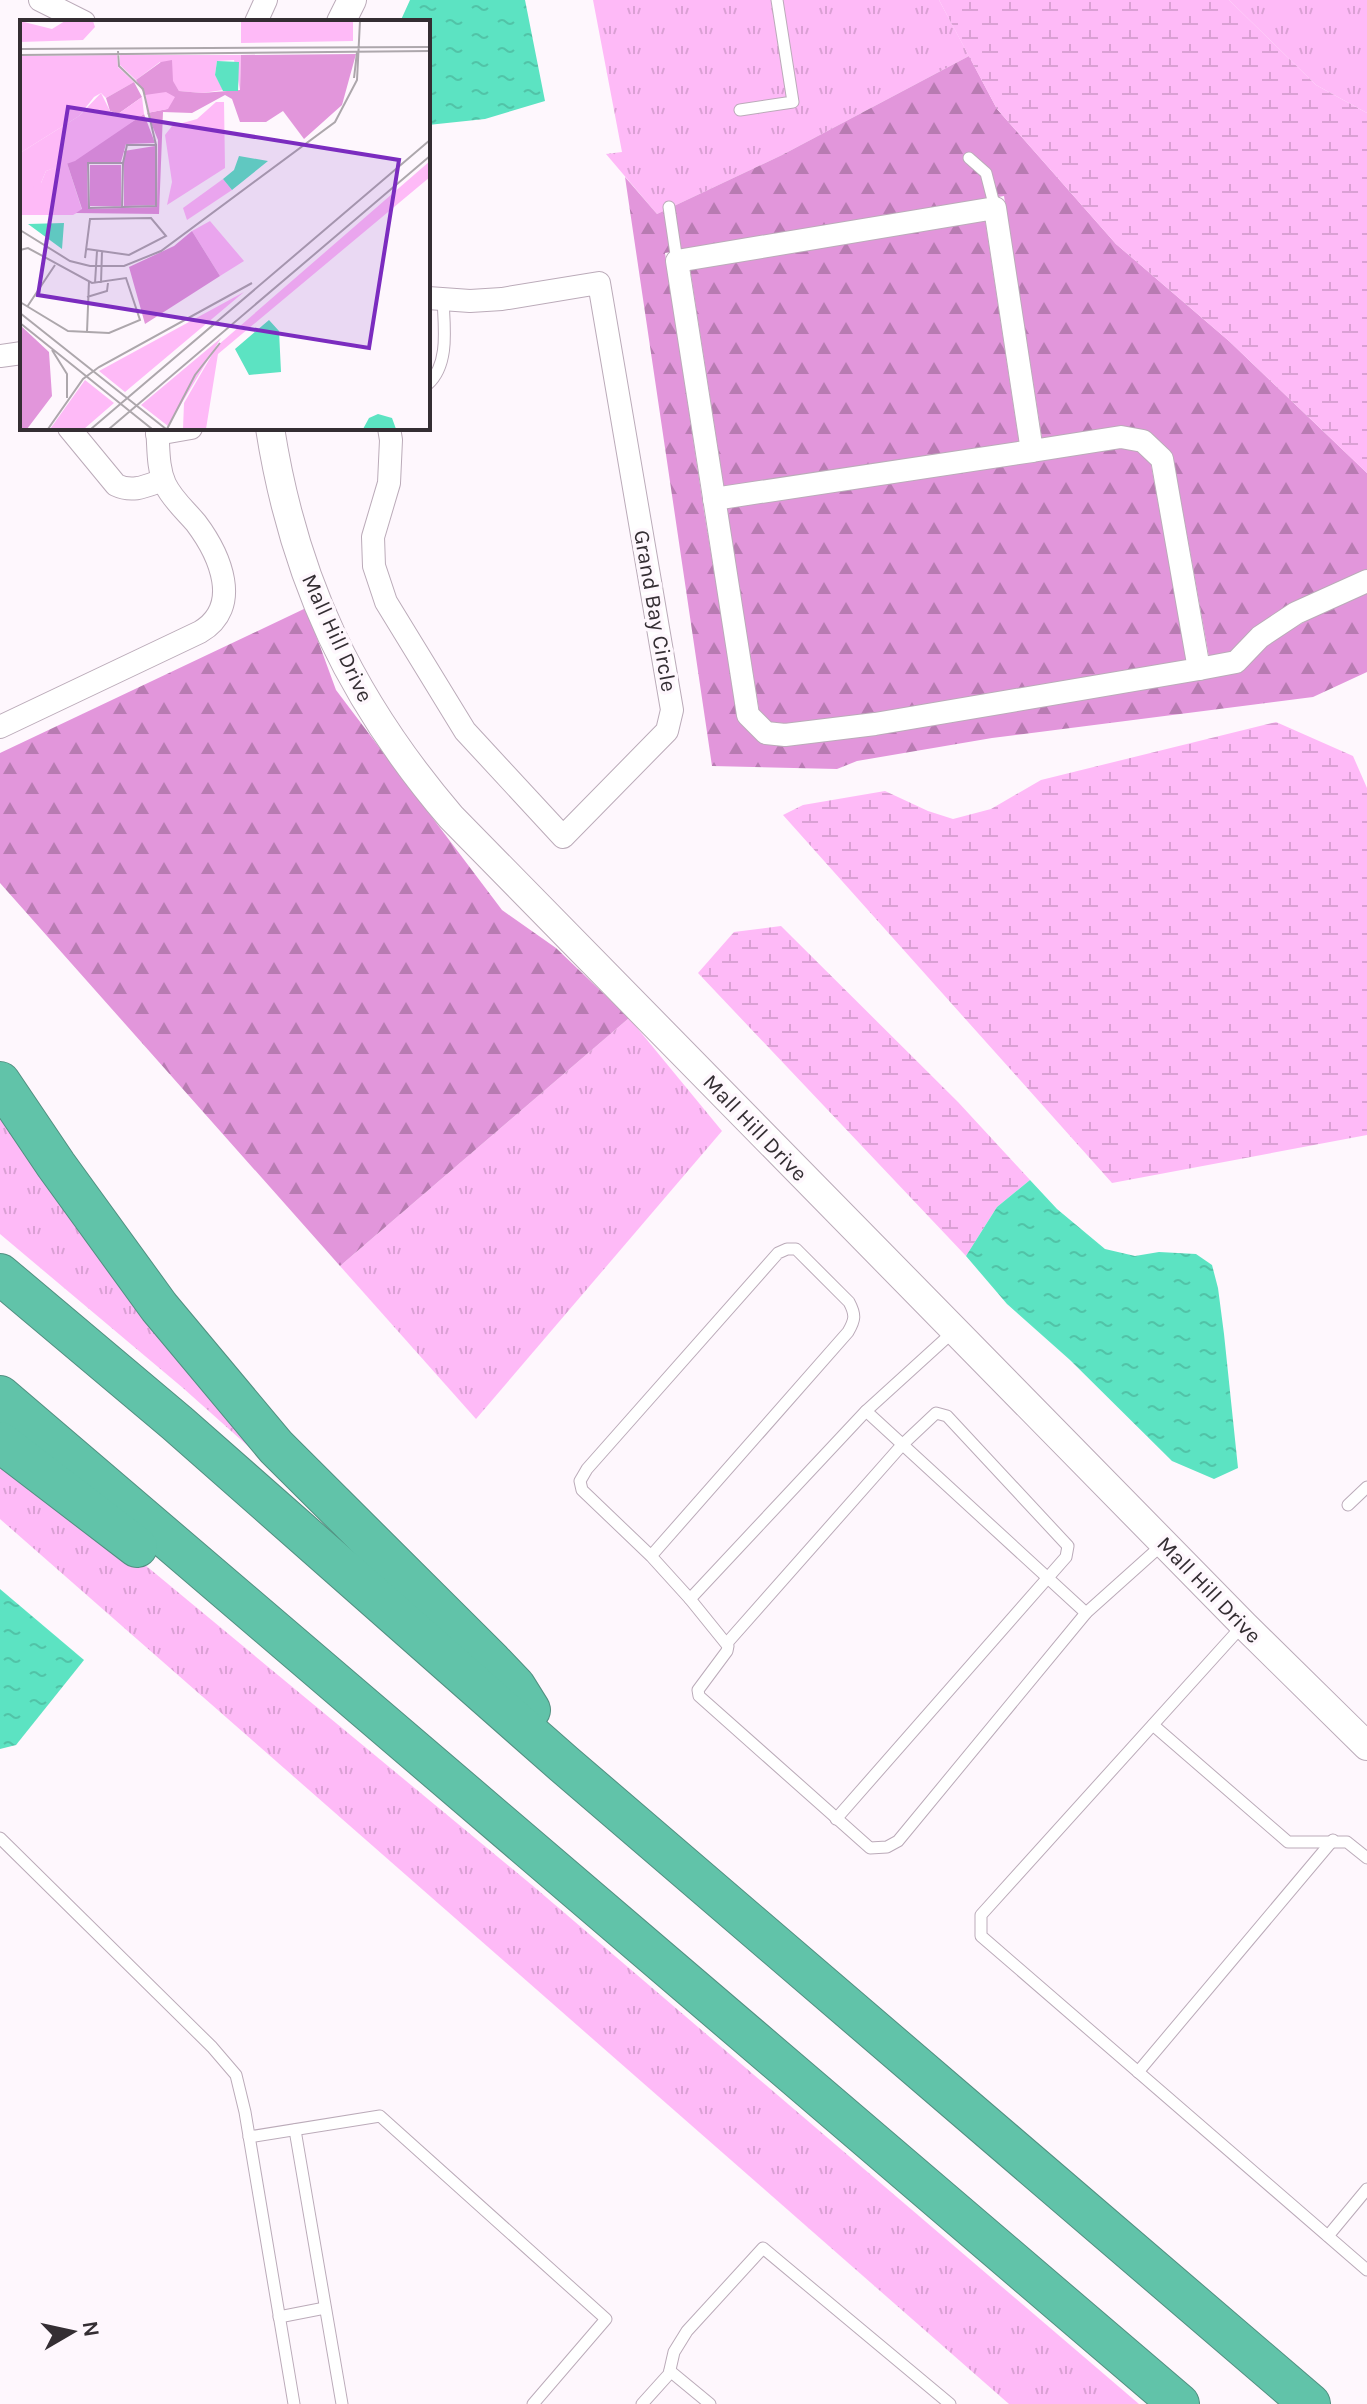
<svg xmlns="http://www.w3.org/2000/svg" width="1367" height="2404" font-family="Karla,sans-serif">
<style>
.grass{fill:url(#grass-tufts)}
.forest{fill:url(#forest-firs)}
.wetland{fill:url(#wetland-marsh)}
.water{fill:url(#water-ripples)}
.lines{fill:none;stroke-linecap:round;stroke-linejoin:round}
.service-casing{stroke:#bbabb9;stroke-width:13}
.minor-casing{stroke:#bbabb9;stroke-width:24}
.tertiary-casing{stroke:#bbabb9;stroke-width:30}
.motorway-casing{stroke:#518f80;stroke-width:42}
.service{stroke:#fff;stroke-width:11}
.minor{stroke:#fff;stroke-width:22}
.tertiary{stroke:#fff;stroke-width:28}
.motorway{stroke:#61c3a9;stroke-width:40}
.labels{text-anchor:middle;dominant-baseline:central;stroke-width:7;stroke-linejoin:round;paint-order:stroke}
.street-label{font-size:22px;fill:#342e33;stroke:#fef7fd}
.inset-road{fill:none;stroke:#ada7ac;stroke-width:2}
.view{fill:#7b2cbf;fill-opacity:0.15;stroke:#7b2cbf;stroke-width:4}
.inset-edge{fill:none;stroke:#342e33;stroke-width:4}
</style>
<defs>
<pattern id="grass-tufts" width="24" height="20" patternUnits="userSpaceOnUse" patternTransform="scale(2)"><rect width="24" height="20" fill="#febaf7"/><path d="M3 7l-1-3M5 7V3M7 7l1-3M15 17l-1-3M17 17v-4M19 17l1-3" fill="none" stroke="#daa0d4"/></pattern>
<pattern id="forest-firs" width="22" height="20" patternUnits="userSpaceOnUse" patternTransform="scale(2)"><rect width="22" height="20" fill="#e296db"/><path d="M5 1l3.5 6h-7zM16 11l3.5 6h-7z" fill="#b87bb2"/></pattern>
<pattern id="wetland-marsh" width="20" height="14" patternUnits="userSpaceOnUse" patternTransform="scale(2)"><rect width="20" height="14" fill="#febaf7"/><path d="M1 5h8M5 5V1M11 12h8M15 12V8" fill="none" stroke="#daa0d4"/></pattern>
<pattern id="water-ripples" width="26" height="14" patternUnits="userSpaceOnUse" patternTransform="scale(2)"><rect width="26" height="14" fill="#5ce3c2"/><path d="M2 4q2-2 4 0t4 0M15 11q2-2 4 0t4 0" fill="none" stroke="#51c3a7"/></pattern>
</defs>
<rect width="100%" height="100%" fill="#fef7fd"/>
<!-- grass -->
<g class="grass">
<path d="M593 0H939L969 56 782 155 657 214 606 154 622 152Z"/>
<path d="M1229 0H1367V113L1316 85Z"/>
<path d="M629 1018 722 1131 476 1419 340 1266Z"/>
<path d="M0 1090 258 1455 183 1388 0 1234Z"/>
<path d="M0 1450 104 1531 533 1886 1139 2404H1009L0 1519Z"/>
</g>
<!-- forest -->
<g class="forest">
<path d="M969 56 997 109 1116 244 1229 341 1367 473V570L1289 605 1230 653 1209 657 1173 457 1170 451 1151 434 1042 439 1004 196 665 253 704 511 739 722 757 740 1238 672C1251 665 1259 652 1271 643 1300 621 1334 608 1367 593V672L1313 697 992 738 857 761 837 769 712 766 625 177 657 214 782 155Z"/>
<path d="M985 219 1019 442 724 488 690 269Z"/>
<path d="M1120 447 1137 451 1151 464 1187 661 874 714 785 724 771 723 759 710 726 508Z"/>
<path d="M306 608 336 690 502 910 556 948 629 1018 340 1266 0 883V753Z"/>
</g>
<!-- wetland -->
<g class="wetland">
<path d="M939 0H1229L1316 85 1367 113V473L1229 341 1116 244 997 109Z"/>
<path d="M1276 722 1353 756 1367 788V1135L1112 1183 783 815 803 805 885 791 928 811 953 819 991 809 1041 780Z"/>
<path d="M781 926 958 1102 1030 1180 997 1207 966 1256 698 973 734 932Z"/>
</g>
<!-- water -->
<g class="water">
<path d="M410 0H525L545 101 485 119 428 125V22H400Z"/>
<path d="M1030 1180 1057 1209 1105 1249 1135 1256 1159 1252 1196 1254 1212 1265 1218 1288 1224 1334 1238 1468 1214 1479 1172 1461 1070 1360 1007 1304 966 1256 997 1207Z"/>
<path d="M0 1589 84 1660 16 1745 0 1749Z"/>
</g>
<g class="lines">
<defs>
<g id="service">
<path d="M740 110 793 102 777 0"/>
<path d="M969 158 986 173 995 208"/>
<path d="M669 207 677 261"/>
<path d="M428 384C450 364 444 326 443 299"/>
<path d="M954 1331 866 1411 1086 1613"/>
<path d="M866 1411 690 1599 728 1646 727 1651 698 1690 699 1696 870 1848 887 1847 898 1841 1086 1613 1163 1544"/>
<path d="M1348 1505 1367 1487"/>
<path d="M651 1556 848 1332C855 1320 856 1315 849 1302L796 1249H787L778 1253 587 1469 580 1481 582 1490 651 1556 690 1599"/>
<path d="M1243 1625 981 1915V1936L1367 2270"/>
<path d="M727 1643 902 1445 936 1413 947 1416 1068 1546 1066 1557 836 1819"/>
<path d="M1153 1725 1288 1842H1347L1367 1858"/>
<path d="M0 1838 212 2047 236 2075 245 2112 294 2404"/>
<path d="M1138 2072 1333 1840"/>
<path d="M295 2130 342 2404"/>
<path d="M249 2137 380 2116 606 2319 533 2404"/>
<path d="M1328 2236 1367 2189"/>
<path d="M279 2317 325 2308"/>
<path d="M670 2371 710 2404"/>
<path d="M642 2404 669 2374 674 2352 687 2331 763 2248 950 2404"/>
</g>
<g id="minor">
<path d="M40 0 84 22"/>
<path d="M256 22 266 0"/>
<path d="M995 208 1032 451 1121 437 1143 441 1162 459 1199 669 875 724 785 735 766 733 748 715 677 261Z"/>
<path d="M0 356 22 353"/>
<path d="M69 428 116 485C133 493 146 486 163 480"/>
<path d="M389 428 391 440 389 483 373 537 374 566 386 602 465 731 563 837 667 731 672 710 599 283 502 299 470 301 428 298"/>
<path d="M157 434 191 428"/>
<path d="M714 499 1032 451"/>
<path d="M1199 669 1236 662 1260 637 1296 613 1367 581"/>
<path d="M0 727 200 632C243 607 220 555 196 523 185 510 172 499 165 484 157 466 159 447 157 428"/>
</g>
<g id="tertiary">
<path d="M341 22 352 0"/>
<path d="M270 428C294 581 351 700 451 817L1244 1625 1367 1746"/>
</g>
<g id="motorway">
<path d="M0 1082 56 1165 159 1307 276 1447 492 1662 515 1686 530 1710"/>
<path d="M0 1274 177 1423 564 1764 1310 2404"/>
<path d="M0 1396 1179 2404"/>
<path d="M0 1442 137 1547"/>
</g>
</defs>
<!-- service casing -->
<use href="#service" class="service-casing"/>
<!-- minor casing -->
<use href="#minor" class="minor-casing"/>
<!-- tertiary casing -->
<use href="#tertiary" class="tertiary-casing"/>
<!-- motorway casing -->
<use href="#motorway" class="motorway-casing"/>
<!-- service -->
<use href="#service" class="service"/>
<!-- minor -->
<use href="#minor" class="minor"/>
<!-- tertiary -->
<use href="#tertiary" class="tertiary"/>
<!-- motorway -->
<use href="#motorway" class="motorway"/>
</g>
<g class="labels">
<!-- street labels -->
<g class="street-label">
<text transform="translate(655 611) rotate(80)">Grand Bay Circle</text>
<text transform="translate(337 638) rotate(65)">Mall Hill Drive</text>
<text transform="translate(755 1128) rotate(46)">Mall Hill Drive</text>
<text transform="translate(1209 1590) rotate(46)">Mall Hill Drive</text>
</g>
</g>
<!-- overview -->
<g transform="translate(20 20)">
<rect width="410" height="410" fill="#fef7fd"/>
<path d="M0 1 32 9 45 1H73L75 7 63 20 0 22ZM97 35 98 47 114 62 86 78 81 73 74 77 59 96 0 133V36ZM100 35H221L220 70 214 40 197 41 195 55 203 70 182 73 159 71 140 42 116 60 100 45ZM410 141V157L198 334 186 409H163L164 383 197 326ZM47 143 62 190 53 195H0V162L21 163 26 151ZM190 201 224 241 200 256 172 211ZM224 272 105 372 79 351ZM201 318 148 406 121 385ZM65 360 94 383 64 409H30Z" fill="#febaf7"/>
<path d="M336 34 322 85 284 119 263 91 246 102H220L212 79 205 75 172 93 143 92 139 194 56 193 62 189 47 143 124 94 135 123 106 124 101 142H67L68 189 137 187 138 120 127 93 147 89 125 75 116 60 141 42 152 40 153 61 159 71 182 73 220 70 221 35ZM114 62 122 77 98 94 90 91 86 78ZM135 126V185L104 186V131ZM70 145H101V186H70ZM172 211 200 256 125 304 109 247 154 226ZM0 305 29 332 32 376 7 409H0Z" fill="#e296db"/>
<path d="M146 72 155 77 148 89 127 93 125 75ZM81 73 90 91 98 94 122 77 124 94 55 141 26 151 21 163 10 169 0 162V133L59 96ZM196 82H204L205 148 147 185 152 162 145 115 152 106 177 99ZM203 159 212 170 167 200 163 188Z" fill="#febaf7"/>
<path d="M221 1H333V21L221 23Z" fill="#febaf7"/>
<path d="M197 41 219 42 218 71H203L195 55ZM219 136 248 141 212 170 203 159 214 150ZM44 203 42 229 8 204ZM249 300 259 311 261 352 229 355 215 329ZM358 394 372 398 376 409H343L349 398Z" fill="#5ce3c2"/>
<path class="inset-road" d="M0 29 410 27M98 31 99 46 123 69 136 125M0 35 410 31M334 58 337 32M107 125H136V186L69 188 68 143H103ZM102 188 103 143M0 210 50 241 70 246H104L141 231 315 102 337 60 340 1M0 230 8 228 72 263 106 258 120 300 89 313 48 311 0 282M65 238 70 199 131 198 146 216 109 235 67 229M75 263 77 231M81 263 82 231M67 277 87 271 88 263M7 287 35 245M0 293 146 409M0 303 132 409M67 312 69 261M32 330 47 354V378M28 409 63 359 79 347 232 263M71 409 410 120M89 409 410 136M147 409 175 355 200 323"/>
<path class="view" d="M48 87 379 140 349 328 18 275Z"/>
<rect width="410" height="410" class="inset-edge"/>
</g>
<!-- north arrow -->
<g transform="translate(72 2332) rotate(81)" stroke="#fef7fd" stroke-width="6" paint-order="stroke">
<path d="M0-6L14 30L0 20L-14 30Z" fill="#342e33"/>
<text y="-12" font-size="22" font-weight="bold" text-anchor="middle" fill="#342e33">N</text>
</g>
</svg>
